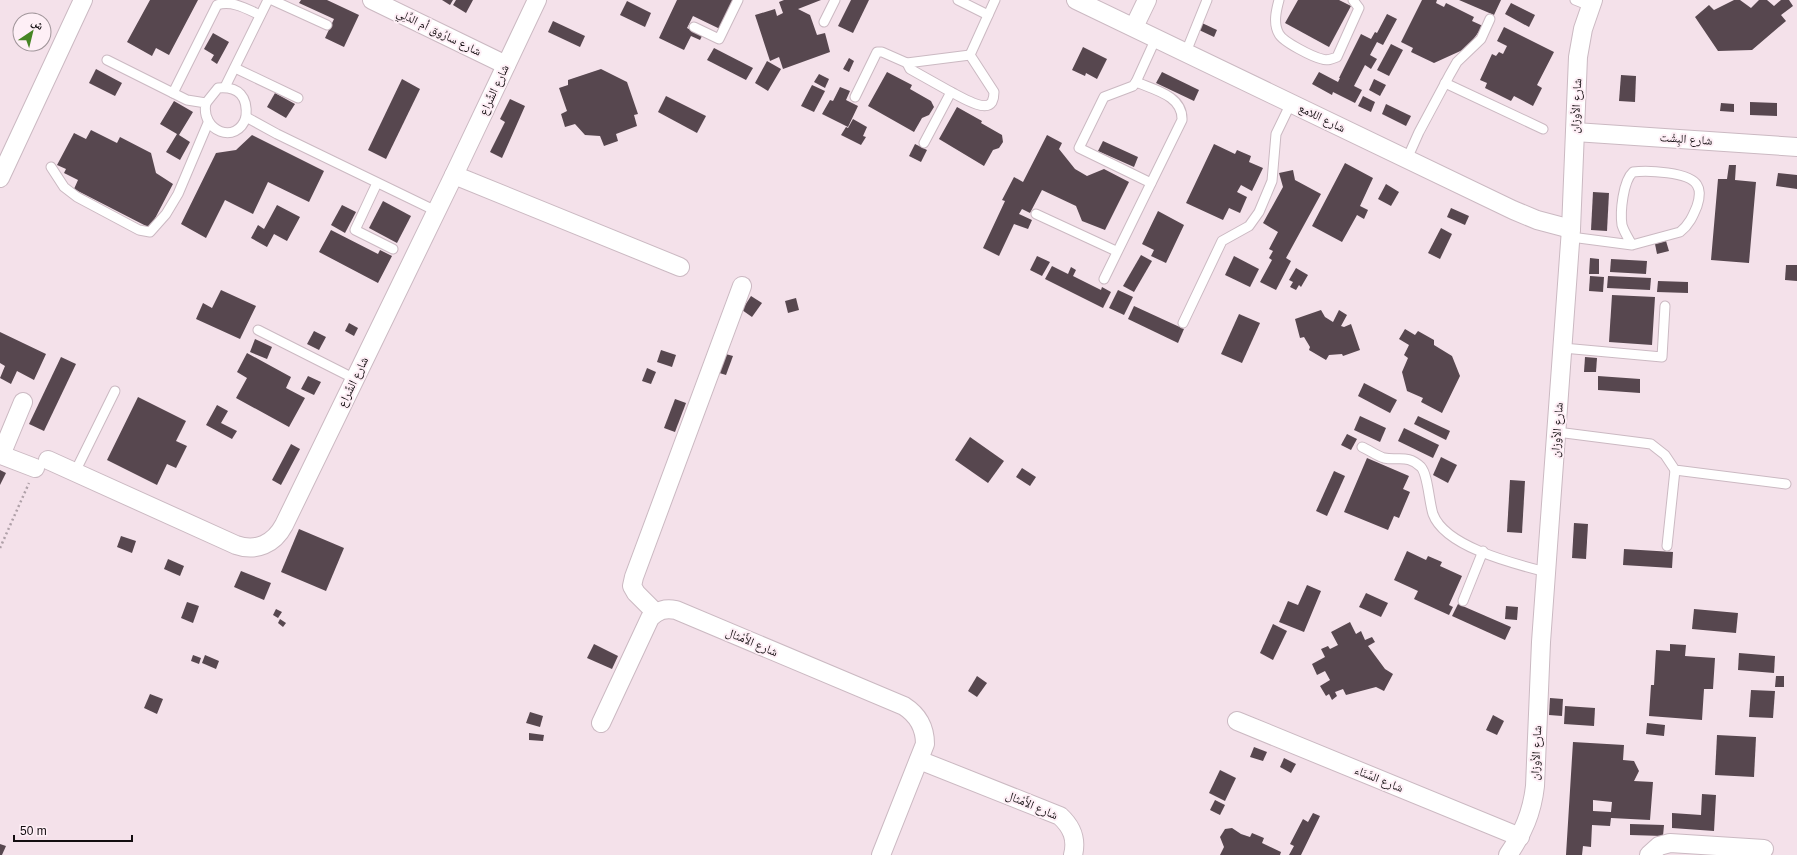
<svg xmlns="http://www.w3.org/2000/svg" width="1797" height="855" font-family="Helvetica,'Noto Naskh Arabic',sans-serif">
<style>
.building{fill:#57474f;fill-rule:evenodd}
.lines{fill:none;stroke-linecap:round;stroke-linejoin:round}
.service-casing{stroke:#cbb9c2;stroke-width:11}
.minor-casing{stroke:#cbb9c2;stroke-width:20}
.path{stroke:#afa0a8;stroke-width:2.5;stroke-dasharray:2 3;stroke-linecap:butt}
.service{stroke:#fff;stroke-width:9}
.minor{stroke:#fff;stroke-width:18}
.labels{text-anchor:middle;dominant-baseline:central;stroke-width:4;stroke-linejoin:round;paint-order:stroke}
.street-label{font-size:12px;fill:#130d10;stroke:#feeff6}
</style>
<rect width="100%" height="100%" fill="#f4e1ea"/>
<!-- building -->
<g class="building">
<path d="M150 0H198L169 55 156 48 152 56 127 42Z"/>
<path d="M301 0H327L359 15 344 47 325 38 334 19 299 3Z"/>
<path d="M442 0H453L450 5Z"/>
<path d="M456 0H473L466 13 453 5Z"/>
<path d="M677 0H734L720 29 693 16 687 28 702 36 700 40 691 36 684 50 659 38Z"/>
<path d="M784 0H821L798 9 810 15 817 35 825 33 830 52 783 69 779 57 770 61 755 15 775 9 777 16 783 13 779 2Z"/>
<path d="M851 0H869L853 33 838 26Z"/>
<path d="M1298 0H1339L1351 6 1329 47 1285 23Z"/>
<path d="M1422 0H1437L1436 3 1444 7 1446 3 1474 17 1472 21 1483 26 1467 48 1434 63 1411 52 1413 48 1401 42Z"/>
<path d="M1459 0H1501L1494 15Z"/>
<path d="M1734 0H1740L1751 8 1759 0H1767L1774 6 1781 0H1789L1793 6 1781 15 1786 21 1752 50 1718 51 1695 17 1709 5 1714 10Z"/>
<path d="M627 1 651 13 645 27 620 15Z"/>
<path d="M1511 3 1535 15 1529 27 1505 14Z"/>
<path d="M1387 14 1397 19 1383 45 1377 42 1370 55 1377 59 1371 69 1365 65 1354 86 1362 90 1355 103 1333 92 1332 95 1312 84 1319 72 1338 82 1340 78H1339L1361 34 1371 39 1375 32 1377 33Z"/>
<path d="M553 21 585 36 580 47 548 32Z"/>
<path d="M1202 23 1217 30 1214 37 1199 30Z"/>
<path d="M1504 27 1554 52 1537 85 1542 88 1533 106 1514 96 1511 101 1485 88 1487 83 1480 80 1492 54 1496 56 1499 52 1503 54 1507 46 1497 41Z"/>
<path d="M213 33 229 42 217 64 211 60 214 55 204 49Z"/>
<path d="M1391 44 1403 50 1389 76 1377 70Z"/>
<path d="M1083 47 1107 59 1097 79 1086 73 1085 76 1072 70Z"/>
<path d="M714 48 753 68 746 80 707 60Z"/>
<path d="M849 58 854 61 849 72 843 69Z"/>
<path d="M767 61 781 69 768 91 755 83Z"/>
<path d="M96 69 122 83 115 96 89 83Z"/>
<path d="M601 69 627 82 638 114 634 115 637 126 616 134 618 141 604 146 600 136 585 135 575 124 565 127 561 114 567 111 559 88 568 85V80Z"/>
<path d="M887 72 912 85 910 89 931 101 934 107 929 115 922 118 914 132 868 106Z"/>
<path d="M1162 72 1199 90 1194 101 1156 83Z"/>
<path d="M819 74 829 79 825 88 814 82Z"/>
<path d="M1621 75 1636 76 1635 102 1619 101Z"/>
<path d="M402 79 420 89 386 159 368 150Z"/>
<path d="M1374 79 1386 85 1380 96 1369 90Z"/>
<path d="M812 85 825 91 814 112 801 106Z"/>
<path d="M840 87 850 91 846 100 858 106 848 127 822 114 830 100 833 101Z"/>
<path d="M275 93 295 104 286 118 267 107Z"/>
<path d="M666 96 706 116 697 133 658 112Z"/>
<path d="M1363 96 1375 102 1371 112 1358 106Z"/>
<path d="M510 99 525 106 502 158 490 152 505 122 500 119Z"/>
<path d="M174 101 193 112 179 135 190 142 180 160 166 152 177 134 160 124Z"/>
<path d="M1750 102 1777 103V116L1750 115Z"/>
<path d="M1721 103 1734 104V112L1720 111Z"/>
<path d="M1386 104 1411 116 1406 126 1382 114Z"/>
<path d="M957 107 982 121 981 123 1002 135 1003 142 999 148 993 150 984 166 939 139Z"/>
<path d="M853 119 867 127 863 136 866 137 861 145 841 135 846 127 848 128Z"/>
<path d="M91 130 117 143 120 137 151 153 156 173 173 184 150 228 74 189 78 180 64 173 66 169 57 165 74 133 86 139Z"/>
<path d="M252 135 324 171 309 202 268 182 253 214 225 200 206 238 181 224 216 153 236 150Z"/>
<path d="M1047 135 1062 143 1059 149 1075 169 1087 176 1104 169 1129 182 1105 230 1082 221 1076 206 1042 190 1030 213 1022 209 1019 214 1032 220 1028 229 1014 224 999 256 983 248 1005 201 1002 200 1014 177 1023 182Z"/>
<path d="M1103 141 1138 157 1134 167 1098 151Z"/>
<path d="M915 144 927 150 921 162 909 156Z"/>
<path d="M1214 144 1235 154 1237 150 1251 156 1249 162 1263 168 1252 191 1241 185 1237 192 1247 197 1240 213 1229 208 1223 220 1186 203Z"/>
<path d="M1345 163 1373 178 1360 206 1368 210 1364 219 1357 215 1342 242 1312 226Z"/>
<path d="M1729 165H1736L1735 180 1756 182 1749 263 1711 260 1718 179H1727Z"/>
<path d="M1293 170 1295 180 1321 194 1286 258 1291 261 1276 290 1260 282 1272 260 1269 258 1273 251 1269 249 1278 232 1263 223 1283 187 1279 173Z"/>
<path d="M1778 173 1797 175V189L1776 186Z"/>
<path d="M1386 184 1399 192 1391 206 1378 199Z"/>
<path d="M1593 192 1609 193 1607 231 1591 230Z"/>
<path d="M383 201 411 216 397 243 369 228Z"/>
<path d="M277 205 300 217 287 241 274 234 267 247 251 238 258 225 264 229Z"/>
<path d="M342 205 356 212 345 233 331 225Z"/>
<path d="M1451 208 1469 216 1465 225 1447 217Z"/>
<path d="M1158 211 1184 225 1166 263 1151 256 1154 250 1142 244Z"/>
<path d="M1441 228 1452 234 1440 259 1428 253Z"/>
<path d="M331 230 378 254 380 250 392 256 378 283 319 252Z"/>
<path d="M1666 241 1669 251 1657 254 1655 244Z"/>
<path d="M1141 255 1152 261 1134 292 1123 286Z"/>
<path d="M1037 256 1050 262 1042 276 1030 270Z"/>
<path d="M1234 256 1259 269 1250 287 1225 275Z"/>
<path d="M1590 258 1599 259V274H1589Z"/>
<path d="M1611 259 1647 261 1646 274 1610 272Z"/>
<path d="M1786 265H1797V281L1785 280Z"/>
<path d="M1052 266 1068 274 1071 267 1076 270 1073 276 1101 290 1102 287 1111 292 1103 308 1045 279Z"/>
<path d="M1296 268 1308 275 1301 287 1299 285 1296 290 1290 287 1293 282 1289 280Z"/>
<path d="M1590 276 1604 277 1603 292 1589 291Z"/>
<path d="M1608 276 1651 278 1650 290 1607 288Z"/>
<path d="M1658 281 1688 282V293L1657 292Z"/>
<path d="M221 290 256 306 240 339 196 319 203 303 212 308Z"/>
<path d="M1118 290 1133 297 1124 315 1109 308Z"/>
<path d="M1612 295 1655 297 1652 345 1609 342Z"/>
<path d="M751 296 762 303 752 317 742 310Z"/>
<path d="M796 298 799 310 788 313 785 301Z"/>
<path d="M1134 306 1184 329 1178 343 1128 319Z"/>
<path d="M1321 310 1325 317 1333 322 1339 310 1347 315 1341 326 1344 327 1351 324 1360 350 1343 356 1342 354 1329 355 1326 360 1309 350 1310 347 1304 337 1300 338 1295 319Z"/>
<path d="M1239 314 1260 323 1242 363 1221 354Z"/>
<path d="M349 323 358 328 354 336 345 331Z"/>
<path d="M1405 329 1415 335 1418 331 1434 340V345L1452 356 1460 376 1442 413 1421 402 1423 398 1407 391 1402 372 1408 358 1404 355 1409 345 1399 339Z"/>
<path d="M314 331 326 337 319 350 307 344Z"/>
<path d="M0 332 46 354 34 380 17 371 11 384 0 378 5 366 0 363Z"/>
<path d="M255 339 272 347 267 359 250 352Z"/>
<path d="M661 350 676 355 672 367 657 362Z"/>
<path d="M247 353 291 377 286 388 305 398 289 427 236 398 247 378 237 372Z"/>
<path d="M722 353 733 356 726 375 716 372Z"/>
<path d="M61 357 76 364 44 431 29 424Z"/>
<path d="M1585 357 1597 358 1596 372H1584Z"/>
<path d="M647 368 656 372 651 384 642 381Z"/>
<path d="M308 376 321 382 314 395 301 389Z"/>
<path d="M1598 376 1640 379V393L1598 390Z"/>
<path d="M1364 383 1397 400 1390 413 1358 396Z"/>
<path d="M138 397 186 421 176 441 187 446 176 468 167 464 157 485 107 460Z"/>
<path d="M675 399 686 403 675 432 664 428Z"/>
<path d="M217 405 228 411 221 423 237 431 232 439 206 425Z"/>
<path d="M1360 416 1386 428 1380 442 1354 430Z"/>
<path d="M1418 416 1450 431 1446 440 1414 424Z"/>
<path d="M1404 428 1439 445 1433 458 1398 441Z"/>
<path d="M1347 434 1357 439 1351 450 1341 445Z"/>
<path d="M970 437 1004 461 988 483 955 460Z"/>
<path d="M291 444 300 449 281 485 272 480Z"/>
<path d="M1441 457 1457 465 1448 483 1433 475Z"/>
<path d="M1367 458 1409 476 1403 489 1410 492 1399 518 1394 516 1388 530 1344 512Z"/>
<path d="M1022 468 1036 477 1030 486 1016 477Z"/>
<path d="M0 470 6 473 0 485Z"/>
<path d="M1334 471 1345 476 1327 516 1316 511Z"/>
<path d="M1510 480 1525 481 1522 533 1507 532Z"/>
<path d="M1574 523 1588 524 1586 559 1572 558Z"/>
<path d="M299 529 344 548 326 591 281 572Z"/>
<path d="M121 536 136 541 132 553 117 547Z"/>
<path d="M1624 549 1673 552 1672 568 1623 565Z"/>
<path d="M1407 551 1426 560 1428 556 1442 562 1440 566 1462 576 1449 605 1453 607 1449 615 1414 599 1418 591 1394 580Z"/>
<path d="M168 559 184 566 180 576 164 569Z"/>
<path d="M241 571 271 583 264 600 234 587Z"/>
<path d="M1307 585 1321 591 1304 632 1279 622 1288 601 1298 605Z"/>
<path d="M1366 593 1388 603 1381 617 1359 607Z"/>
<path d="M187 602 199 606 193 623 181 618Z"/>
<path d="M1458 604 1511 627 1505 640 1452 616Z"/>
<path d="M1506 606 1518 607 1517 620 1505 619Z"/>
<path d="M276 609 282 612 278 618 273 615Z"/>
<path d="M1694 609 1738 613 1736 633 1692 629Z"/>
<path d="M280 619 286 623 283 627 278 623Z"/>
<path d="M1350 622 1356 634 1361 631 1365 640 1372 637 1375 642 1368 646 1385 669 1393 674 1384 691 1376 687 1346 695 1343 689 1335 692 1337 696 1332 700 1329 694 1326 696 1320 686 1330 680 1325 671 1317 675 1312 664 1325 657 1321 649 1328 646 1330 649 1338 645 1331 632Z"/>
<path d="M1273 624 1287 631 1273 660 1260 653Z"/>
<path d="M594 644 618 656 612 669 587 658Z"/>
<path d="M1670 644 1686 645 1685 656 1715 658 1713 689H1704L1702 720 1649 716 1651 685H1654L1656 650 1670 651Z"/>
<path d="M1739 653 1775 656 1774 673 1738 670Z"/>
<path d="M193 655 201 658 199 664 191 661Z"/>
<path d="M205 655 219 661 216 669 202 663Z"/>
<path d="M977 676 987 683 977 697 968 691Z"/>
<path d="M1776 676H1784V687H1775Z"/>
<path d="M1751 690 1775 691 1773 718 1749 717Z"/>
<path d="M150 694 163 699 157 714 144 708Z"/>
<path d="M1550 698 1563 699 1562 716 1549 715Z"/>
<path d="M1565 706 1595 708 1594 726 1564 724Z"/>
<path d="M530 712 543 716 540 727 526 723Z"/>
<path d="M1493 715 1504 721 1497 735 1486 730Z"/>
<path d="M1647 723 1665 725 1664 736 1646 734Z"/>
<path d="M529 733 544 735 543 741 529 740Z"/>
<path d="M1717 735 1756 737 1754 777 1715 775Z"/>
<path d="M1573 742 1624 745 1623 760 1634 761 1639 771 1634 781 1653 782 1650 820 1611 818 1610 826 1592 825 1591 847 1583 846 1582 855H1566ZM1593 800 1612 802 1611 812 1593 811Z"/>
<path d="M1254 747 1267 752 1263 761 1250 757Z"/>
<path d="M1284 758 1296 764 1291 773 1280 767Z"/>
<path d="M1220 770 1236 778 1225 801 1209 793Z"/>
<path d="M1702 794 1716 795 1714 831 1672 828V813L1701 815Z"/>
<path d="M1215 800 1225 805 1220 815 1210 810Z"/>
<path d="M1313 813 1320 816 1301 855H1289L1294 846 1290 844 1303 819 1308 822Z"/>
<path d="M1630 824 1664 825 1663 836 1630 835Z"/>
<path d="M1232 828 1241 834 1250 837 1252 833 1264 838 1262 843 1281 852 1280 855H1220L1224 847 1220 837 1225 829Z"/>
<path d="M0 844 6 846 2 855H0Z"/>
</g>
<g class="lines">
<defs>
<g id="service">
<path d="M272 0 327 25"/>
<path d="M958 0 988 15"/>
<path d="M1279 0C1276 11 1273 24 1279 34 1283 42 1313 57 1322 59 1327 61 1332 59 1337 57L1359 8 1353 0"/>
<path d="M1575 0 1590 6"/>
<path d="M824 22 835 0"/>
<path d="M694 27 719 39 738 0"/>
<path d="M1186 52 1207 0"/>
<path d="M107 60 187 100 206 103C200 131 237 146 246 117L277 134 436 211"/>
<path d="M907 63 910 69 951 92"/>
<path d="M235 68 298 98"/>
<path d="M1445 83 1543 129"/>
<path d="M225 87 268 0"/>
<path d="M173 93 217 5C232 0 247 9 260 15"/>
<path d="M855 97 877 52H882L907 63 970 55"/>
<path d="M206 103 218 88C239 86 248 97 246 117"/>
<path d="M924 143 951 92C960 96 985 113 992 102 993 100 994 95 994 92L970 55 995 0"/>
<path d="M1407 159 1419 132 1449 76 1457 62 1481 39 1490 19"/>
<path d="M51 167 64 187 77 197 139 230 150 232 166 214 178 194 208 123"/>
<path d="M377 183 355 230 393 249"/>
<path d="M1151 183 1079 148 1104 97 1133 86 1136 82 1156 38"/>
<path d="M1036 214 1116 251"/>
<path d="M1571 237 1632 245 1680 232C1689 225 1693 216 1697 206 1699 200 1701 191 1697 185 1690 172 1647 170 1633 172 1623 181 1620 212 1622 225 1624 232 1629 239 1632 245"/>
<path d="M1104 279 1182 120C1183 96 1155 90 1136 82"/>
<path d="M1183 323 1222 241 1249 226 1259 212 1272 181 1276 134 1291 103"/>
<path d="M258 330 355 379"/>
<path d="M1563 348 1662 357 1665 306"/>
<path d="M1557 432 1651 444 1665 455 1675 470 1786 484"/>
<path d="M1362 447C1369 450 1377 456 1384 458 1398 461 1408 454 1421 467 1428 475 1429 502 1433 514 1445 547 1515 564 1546 572"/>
<path d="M75 472 115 391"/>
<path d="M1667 546 1675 470"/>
<path d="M1463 601 1483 551"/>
</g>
<g id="minor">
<path d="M372 0 506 65"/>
<path d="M1076 0 1513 210 1537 220 1571 229"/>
<path d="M1134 27 1147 0"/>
<path d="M1575 132 1797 147"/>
<path d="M454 175 680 267"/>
<path d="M0 178 83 0"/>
<path d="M23 402 1 455 35 468"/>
<path d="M48 460 236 545C256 552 274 544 284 525L454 175 537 0"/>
<path d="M656 613 636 593 632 586 634 577 742 286"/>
<path d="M1237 721 1520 837"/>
<path d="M601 723 650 618C658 610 665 608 676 610L904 706C918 715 925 727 925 744L881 855"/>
<path d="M919 760 1060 816C1072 827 1077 839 1073 855"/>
<path d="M1508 855C1523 833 1532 813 1535 786L1541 642 1571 229 1578 57 1583 29 1593 0"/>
<path d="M1649 855 1659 846 1670 843 1764 849"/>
</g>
</defs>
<!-- service casing -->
<use href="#service" class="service-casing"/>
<!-- minor casing -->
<use href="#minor" class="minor-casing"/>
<!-- path -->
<path class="path" d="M0 548 29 483"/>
<!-- service -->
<use href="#service" class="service"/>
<!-- minor -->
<use href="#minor" class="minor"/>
</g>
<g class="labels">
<!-- street labels -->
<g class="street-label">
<text transform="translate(439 32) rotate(26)">شارع سارُوق أم الدِّلِي</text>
<text transform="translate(494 90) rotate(-65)">شارع الشِّراع</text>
<text transform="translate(1576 106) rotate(-87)">شارع الأوزان</text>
<text transform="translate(1322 118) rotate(26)">شارع اللامع</text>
<text transform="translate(1686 139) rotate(4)">شارع البِشْت</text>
<text transform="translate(353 382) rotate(-64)">شارع الشِّراع</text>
<text transform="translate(1557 430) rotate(-86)">شارع الأوزان</text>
<text transform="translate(752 642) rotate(23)">شارع الأَمْثال</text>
<text transform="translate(1536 753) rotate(-87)">شارع الأوزان</text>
<text transform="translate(1379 779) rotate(22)">شارع السَّنَاء</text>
<text transform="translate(1032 805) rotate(23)">شارع الأَمْثال</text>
</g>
</g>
<!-- north arrow -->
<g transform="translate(32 32) rotate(35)"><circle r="19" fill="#feeff6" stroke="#a0959a"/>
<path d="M0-3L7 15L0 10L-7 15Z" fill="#468524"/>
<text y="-6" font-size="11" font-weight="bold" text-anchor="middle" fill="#130d10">ش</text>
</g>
<!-- scale -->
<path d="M14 835v6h118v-6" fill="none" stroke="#130d10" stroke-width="2"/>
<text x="20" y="835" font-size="12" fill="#130d10" stroke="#feeff6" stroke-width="3" paint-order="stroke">50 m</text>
</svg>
